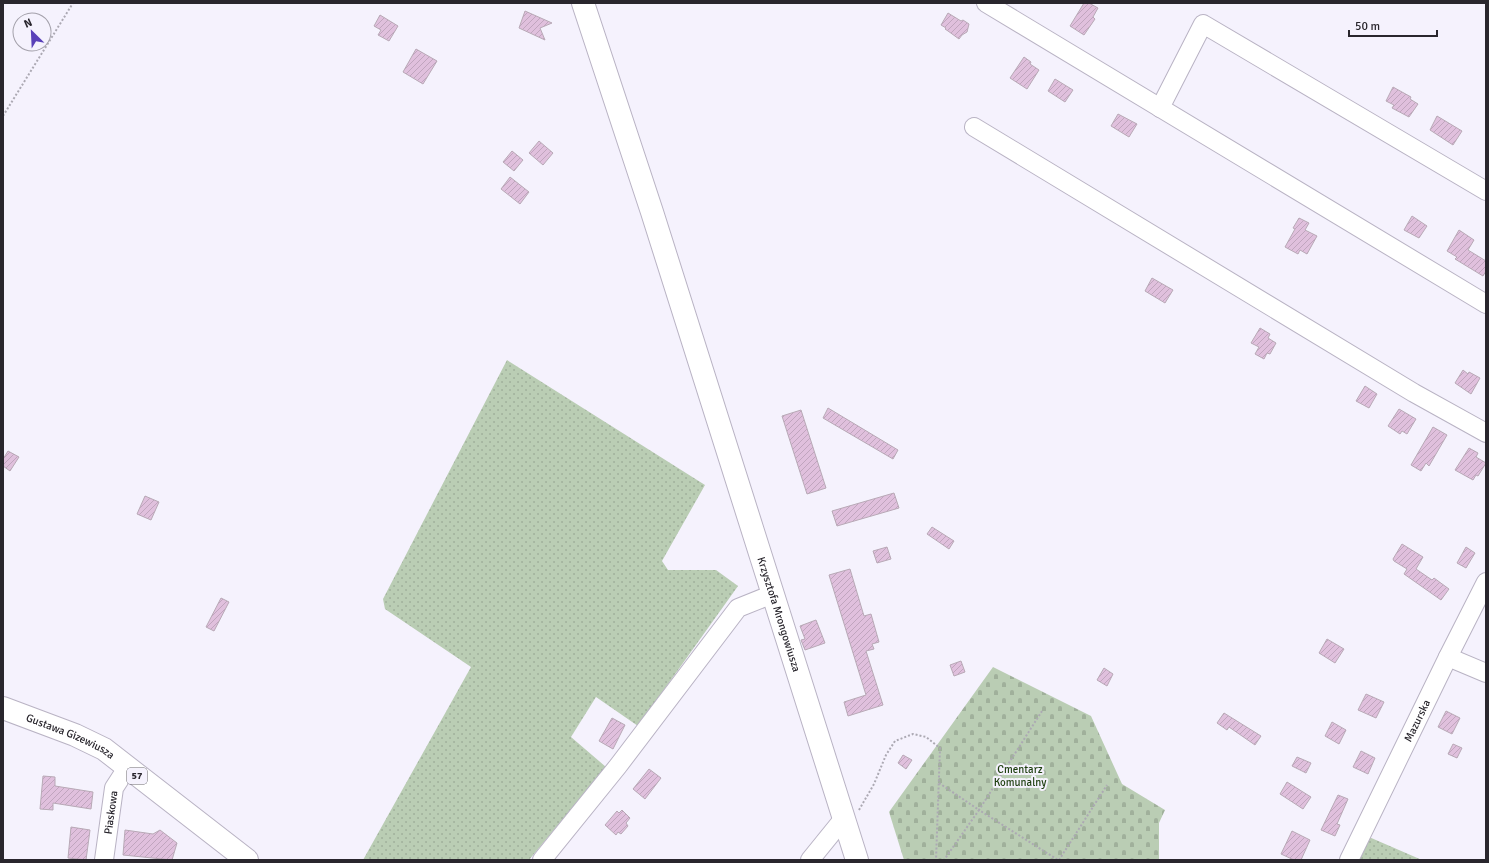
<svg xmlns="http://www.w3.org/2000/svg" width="1489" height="863" font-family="Signika,sans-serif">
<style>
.grass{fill:url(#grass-dots)}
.cemetery{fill:url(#cemetery-stones)}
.building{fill:url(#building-hatch);stroke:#b8a9b6}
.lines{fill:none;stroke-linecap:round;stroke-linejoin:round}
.minor-casing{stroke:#b9b3c4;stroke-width:20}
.major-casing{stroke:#b9b3c4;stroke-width:24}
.path{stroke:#aca9b3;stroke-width:2;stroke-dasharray:2 2;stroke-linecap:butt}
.minor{stroke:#fff;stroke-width:18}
.major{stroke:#fff;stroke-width:22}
.labels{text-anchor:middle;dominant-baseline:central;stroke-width:4;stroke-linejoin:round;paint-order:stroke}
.shield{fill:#f5f2fd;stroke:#66636b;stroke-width:1}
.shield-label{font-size:10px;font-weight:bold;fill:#29262d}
.street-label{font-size:11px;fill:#29262d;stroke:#f5f2fd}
.park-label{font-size:11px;fill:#1d3e0e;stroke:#f5f2fd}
</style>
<defs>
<pattern id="grass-dots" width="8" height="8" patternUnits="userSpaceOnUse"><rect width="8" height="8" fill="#bacdb4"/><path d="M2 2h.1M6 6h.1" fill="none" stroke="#a0b09b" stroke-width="1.8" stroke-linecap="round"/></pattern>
<pattern id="cemetery-stones" width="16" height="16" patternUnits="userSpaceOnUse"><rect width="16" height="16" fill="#bacdb4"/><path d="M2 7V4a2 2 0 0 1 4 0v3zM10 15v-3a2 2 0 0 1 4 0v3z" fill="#a0b09b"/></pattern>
<pattern id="building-hatch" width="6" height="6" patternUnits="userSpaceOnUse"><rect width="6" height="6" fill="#e0c0dd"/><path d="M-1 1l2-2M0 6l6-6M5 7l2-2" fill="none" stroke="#c0a5be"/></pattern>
</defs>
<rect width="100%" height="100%" fill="#f5f2fd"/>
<!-- grass -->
<g class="grass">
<path d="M507 360 705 485 662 561 668 570H716L738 586 638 726 596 697 571 737 606 767 529 860H363L471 667 385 609 383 599Z"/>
<path d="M1369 837 1422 860H1358Z"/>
</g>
<!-- cemetery -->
<path class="cemetery" d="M993 667 1091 716 1122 784 1165 810 1159 823V860H904L889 812Z"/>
<!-- building -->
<g class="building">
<path d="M1084 3H1089L1098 8 1093 17 1095 19 1084 35 1070 26Z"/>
<path d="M525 11 552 23 540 28 545 40 519 28Z"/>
<path d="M948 13 961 21 963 20 969 24 967 32 962 35 959 39 948 31 945 29 946 28 941 25Z"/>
<path d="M380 15 398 26 389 41 378 35 381 30 374 26Z"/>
<path d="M416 49 437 61 423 84 403 72Z"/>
<path d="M1024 57 1031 62 1030 64 1039 70 1027 89 1010 78Z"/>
<path d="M1055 79 1073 90 1065 102 1048 91Z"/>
<path d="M1393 87 1411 97 1410 99 1418 104 1409 117 1392 108 1394 105 1386 101Z"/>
<path d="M1118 114 1137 124 1129 137 1111 126Z"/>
<path d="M1437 116 1462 131 1453 145 1430 130Z"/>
<path d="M539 141 553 153 543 165 529 153Z"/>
<path d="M512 151 523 160 514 171 503 162Z"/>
<path d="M510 177 529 192 520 204 501 189Z"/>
<path d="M1412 216 1427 226 1419 238 1404 230Z"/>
<path d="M1299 218 1309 223 1305 230 1317 236 1307 254 1300 250 1298 254 1285 247 1295 229 1293 228Z"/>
<path d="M1459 230 1474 240 1468 250 1486 261V271L1483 276 1455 259 1457 257 1447 251Z"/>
<path d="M1152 278 1173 290 1165 303 1145 291Z"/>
<path d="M1260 328 1270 334 1268 338 1276 343 1270 354 1267 353 1264 359 1255 354 1259 347 1251 343Z"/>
<path d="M1463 370 1468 374 1469 372 1480 378 1471 394 1455 383Z"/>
<path d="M1365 386 1377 394 1369 408 1356 401Z"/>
<path d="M828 408 898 450 893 459 823 418Z"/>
<path d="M1399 409 1416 419 1407 434 1402 431 1400 434 1388 426Z"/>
<path d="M801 410 826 488 807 494 782 416Z"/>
<path d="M1433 427 1447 435 1429 466 1426 463 1421 471 1411 465Z"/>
<path d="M1469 448 1478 453 1476 457 1486 463 1478 476 1476 475 1473 480 1455 470Z"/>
<path d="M8 451 19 457 10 471 3 466V459Z"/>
<path d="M894 493 899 508 837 526 832 511Z"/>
<path d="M145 496 159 502 151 520 137 514Z"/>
<path d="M932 527 954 541 949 549 927 534Z"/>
<path d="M1402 544 1423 557 1416 569 1432 580 1434 578 1449 589 1441 600 1404 574 1407 569 1394 561 1393 559Z"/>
<path d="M887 547 891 559 877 563 873 551Z"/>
<path d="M1466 547 1475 553 1466 568 1457 563Z"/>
<path d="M850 569 864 616 871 614 879 642 872 644 874 649 866 651 883 705 848 716 844 702 866 695 829 575Z"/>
<path d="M221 598 229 602 214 631 206 627Z"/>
<path d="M816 620 825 643 805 650 801 640 805 639 800 626Z"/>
<path d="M1327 639 1344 649 1335 663 1319 653Z"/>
<path d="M961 661 965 672 954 676 950 665Z"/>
<path d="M1104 668 1113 674 1107 686 1097 680Z"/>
<path d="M1366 694 1384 702 1376 718 1358 710Z"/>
<path d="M1446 711 1460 718 1452 734 1438 727Z"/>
<path d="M1224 713 1261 736 1255 745 1229 727 1227 730 1217 723Z"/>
<path d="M612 718 625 725 613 749 599 741Z"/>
<path d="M1332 722 1346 730 1339 744 1325 736Z"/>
<path d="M1453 744 1462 748 1457 758 1448 754Z"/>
<path d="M1361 751 1375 758 1368 774 1353 767Z"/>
<path d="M903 755 912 760 906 769 898 763Z"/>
<path d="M1297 757 1311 763 1306 773 1292 766Z"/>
<path d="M649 769 661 778 645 799 633 789Z"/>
<path d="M43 776 55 777V786L93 792 91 809 53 803V810L40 809Z"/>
<path d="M1287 782 1311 797 1303 809 1280 794Z"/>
<path d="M1338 795 1348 799 1337 824 1340 825 1335 836 1321 830Z"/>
<path d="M622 810 630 818 626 823 628 826 621 834 618 832 616 835 605 825 617 811 619 813Z"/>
<path d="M71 827 90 830 86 860 68 858Z"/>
<path d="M125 830 153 834 160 830 177 843 172 860 123 855Z"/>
<path d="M1292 831 1310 840 1301 860H1294L1281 854Z"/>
</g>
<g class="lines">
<defs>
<g id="minor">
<path d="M986 3 1486 304"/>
<path d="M1160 108 1203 24 1486 191"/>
<path d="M974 127 1414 393 1486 433"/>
<path d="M1448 657 1486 673"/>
<path id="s1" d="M104 860 114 788 127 768"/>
<path d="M542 860 618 766 738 608 773 594"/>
<path d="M810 860 844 818"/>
<path id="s2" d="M1349 860 1448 657 1486 582"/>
</g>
<g id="major">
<path id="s3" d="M583 3 652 212 857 860"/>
<path id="s4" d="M3 708 75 735 104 749 247 860"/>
</g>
</defs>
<!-- minor casing -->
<use href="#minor" class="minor-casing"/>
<!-- major casing -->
<use href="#major" class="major-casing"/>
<!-- path -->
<g class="path">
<path d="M3 116 73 3"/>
<path d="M1042 711 979 810 1058 860"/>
<path d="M939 783 979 810 944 860"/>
<path d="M859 810 874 784 886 755 895 741 913 734 926 737 940 748 936 860"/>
<path d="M1059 860 1107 785"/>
</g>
<!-- minor -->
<use href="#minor" class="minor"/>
<!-- major -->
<use href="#major" class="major"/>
</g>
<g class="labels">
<!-- shield labels -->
<rect class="shield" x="127" y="768" width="20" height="16" rx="3"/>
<g class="shield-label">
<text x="137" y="776">57</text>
</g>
<!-- street labels -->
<g class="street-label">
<text stroke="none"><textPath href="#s3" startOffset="642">Krzysztofa Mrongowiusza</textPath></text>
<text stroke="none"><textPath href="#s2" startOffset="155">Mazurska</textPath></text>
<text stroke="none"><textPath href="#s4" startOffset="73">Gustawa Gizewiusza</textPath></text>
<text stroke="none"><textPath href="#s1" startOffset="48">Piaskowa</textPath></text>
</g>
<!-- park labels -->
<g class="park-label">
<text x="1020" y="769">Cmentarz<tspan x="1020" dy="13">Komunalny</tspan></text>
</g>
</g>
<!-- border -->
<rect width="1489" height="863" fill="none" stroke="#29262d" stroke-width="8"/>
<!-- north arrow -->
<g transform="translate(32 32) rotate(336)"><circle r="19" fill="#f5f2fd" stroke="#a3a0aa"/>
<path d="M0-3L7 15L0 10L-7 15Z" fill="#5a41b9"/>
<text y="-6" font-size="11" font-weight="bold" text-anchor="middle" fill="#29262d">N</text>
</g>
<!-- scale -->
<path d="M1349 30v6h88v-6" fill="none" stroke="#29262d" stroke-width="2"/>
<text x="1355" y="30" font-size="12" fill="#29262d" stroke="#f5f2fd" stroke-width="3" paint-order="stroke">50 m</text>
</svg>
